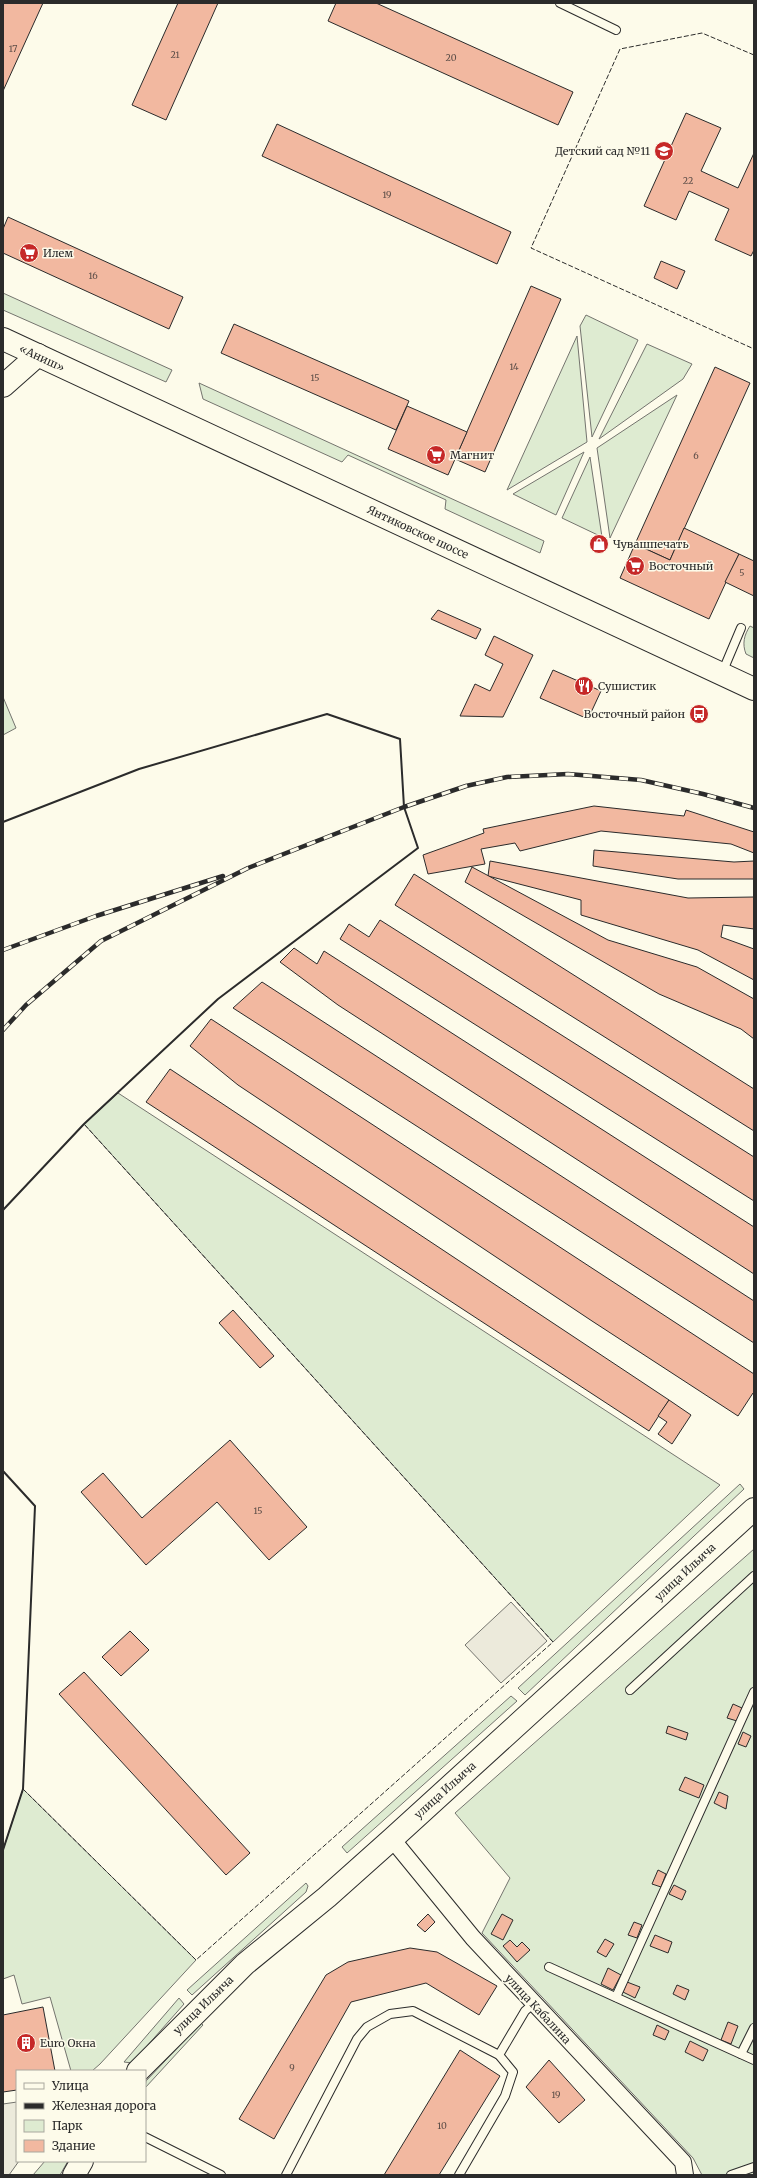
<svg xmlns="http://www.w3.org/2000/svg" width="757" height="2178" font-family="Merriweather,serif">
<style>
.green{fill:#deebd1;stroke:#74746e}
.parking{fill:#eceadb;stroke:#74746e}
.building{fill:#f2b8a0;stroke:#2b2b2b}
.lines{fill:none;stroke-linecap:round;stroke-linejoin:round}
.lane-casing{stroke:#2b2b2b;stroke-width:10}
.street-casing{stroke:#2b2b2b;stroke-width:18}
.secondary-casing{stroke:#2b2b2b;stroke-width:24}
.lane{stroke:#fdfbea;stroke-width:8}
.street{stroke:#fdfbea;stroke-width:16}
.secondary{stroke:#fdfbea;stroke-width:22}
.rail-casing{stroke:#2b2b2b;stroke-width:4.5}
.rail{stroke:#fdfbea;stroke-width:3;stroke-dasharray:9;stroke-linecap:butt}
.fence{stroke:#2b2b2b;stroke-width:1;stroke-dasharray:5 2;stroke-linecap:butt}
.wall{stroke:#2b2b2b;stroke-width:2}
.labels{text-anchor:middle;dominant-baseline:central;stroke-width:3;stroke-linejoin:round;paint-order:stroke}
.number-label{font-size:9px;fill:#5d4e48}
.poi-label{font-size:11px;fill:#2b2b2b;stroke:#fdfbea;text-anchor:start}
.street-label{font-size:11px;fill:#2b2b2b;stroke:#fdfbea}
</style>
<rect width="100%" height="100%" fill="#fdfbea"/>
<!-- green -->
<g class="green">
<path d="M3 293 172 370 166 382 3 310Z"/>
<path d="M586 315 638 340 592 437 580 326Z"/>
<path d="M577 336 587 442 507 490Z"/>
<path d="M647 344 692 364 683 379 599 439Z"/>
<path d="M199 383 544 541 540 553 445 509 446 500 348 455 342 462 203 399Z"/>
<path d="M677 395 610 538 597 448Z"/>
<path d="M584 452 556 515 513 494Z"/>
<path d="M590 457 602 537 562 518Z"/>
<path d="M750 626 754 628V658L746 654C742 644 744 635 750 626Z"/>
<path d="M3 697 16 728 3 735Z"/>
<path d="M118 1093 720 1485 553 1642 84 1124Z"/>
<path d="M740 1484 744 1489 525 1695 518 1688Z"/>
<path d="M754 1549V2175H702L693 2158 482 1933 510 1878 455 1813Z"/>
<path d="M511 1696 517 1701 347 1853 342 1847Z"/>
<path d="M23 1789 196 1960 100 2064 92 2071H71L50 1997 22 2004 14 1975 3 1979V1850Z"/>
<path d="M306 1883 308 1886 306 1892 192 1995 187 1990Z"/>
<path d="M179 1998 184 2004 132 2063 124 2062Z"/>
<path d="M201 2023 203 2025 145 2088 146 2081Z"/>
<path d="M45 2161H68L60 2175H33Z"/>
</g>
<!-- parking -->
<g class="parking">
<path d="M511 1602 547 1641 501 1683 465 1645Z"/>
<path d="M17 2102V2161H19L9 2175H3V2104Z"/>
</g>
<!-- building -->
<g class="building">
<path d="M4 3H43L3 91V4Z"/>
<path d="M178 3H218L166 120 132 105Z"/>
<path d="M336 3H376L573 92 558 125 328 21Z"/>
<path d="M686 113 721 128 701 171 738 188 754 153V250L751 256 715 240 729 209 689 191 676 220 644 206Z"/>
<path d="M277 124 511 232 497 264 262 156Z"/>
<path d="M8 217 183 297 169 329 3 253V229Z"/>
<path d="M661 261 685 271 677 289 654 278Z"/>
<path d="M531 286 561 299 485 472 455 459Z"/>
<path d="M234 324 409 401 396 430 221 353Z"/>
<path d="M715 367 750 383 670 560 635 544Z"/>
<path d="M407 406 467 432 448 475 388 449Z"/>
<path d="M684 528 739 554 709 619 620 578 635 544 670 560Z"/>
<path d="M739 554 754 561V596L725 582Z"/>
<path d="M438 610 481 629 476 639 431 619Z"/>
<path d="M494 636 533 655 503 717 460 716 475 684 490 691 503 664 485 655Z"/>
<path d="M553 670 601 691 588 719 540 698Z"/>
<path d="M594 806 684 816 686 810 754 832V853L731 844 601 831 520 851 515 843 481 849 485 864 428 874 423 855 484 833 483 829Z"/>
<path d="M594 850 734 862 754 861V879H678L593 866Z"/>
<path d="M490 861 688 898 754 897V929L723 925 721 937 754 949V980L698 950 581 915V900L488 876Z"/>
<path d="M472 867 608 940 697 967 754 999V1039L741 1029 659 994 465 882Z"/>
<path d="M414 874 754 1089V1131L395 905Z"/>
<path d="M380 920 754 1157V1201L340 939 349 924 369 937Z"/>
<path d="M294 948 317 964 324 951 754 1227V1274L338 1005 280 962Z"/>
<path d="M262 982 754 1301V1343L233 1008Z"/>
<path d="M211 1019 754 1374V1394L753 1393 738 1416 592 1321 238 1085 190 1046Z"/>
<path d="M170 1069 669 1400 649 1431 146 1102Z"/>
<path d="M233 1310 274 1356 260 1368 219 1323Z"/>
<path d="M669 1400 691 1415 672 1444 658 1434 667 1422 658 1416Z"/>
<path d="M230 1440 307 1527 269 1560 217 1502 146 1565 81 1492 103 1473 142 1518Z"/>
<path d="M130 1631 149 1650 121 1676 102 1657Z"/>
<path d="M84 1672 250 1853 226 1875 59 1694Z"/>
<path d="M733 1704 742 1708 737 1721 727 1718Z"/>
<path d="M668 1726 688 1733 686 1740 666 1733Z"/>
<path d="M743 1732 751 1736 746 1747 738 1744Z"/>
<path d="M685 1777 704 1785 699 1798 679 1790Z"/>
<path d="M719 1792 728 1796 726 1809 714 1803Z"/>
<path d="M658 1870 666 1874 661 1887 652 1884Z"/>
<path d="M674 1885 686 1891 682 1900 669 1894Z"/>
<path d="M428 1914 435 1922 425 1932 417 1925Z"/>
<path d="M502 1914 513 1920 503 1940 491 1934Z"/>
<path d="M634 1922 642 1925 637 1938 628 1935Z"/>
<path d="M655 1935 672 1942 668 1953 650 1946Z"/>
<path d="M605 1939 614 1944 606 1957 597 1952Z"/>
<path d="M510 1940 517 1947 522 1942 530 1950 517 1962 503 1946Z"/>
<path d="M410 1948 437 1952 497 1986 479 2015 426 1983 351 2002 274 2139 239 2119 326 1975 348 1962Z"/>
<path d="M608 1968 621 1975 613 1990 601 1984Z"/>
<path d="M627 1982 640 1987 635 1998 623 1992Z"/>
<path d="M677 1985 689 1990 685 2000 673 1994Z"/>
<path d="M43 2007 55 2071H17V2090L3 2092V2015Z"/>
<path d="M728 2022 738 2026 731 2044 721 2040Z"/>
<path d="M657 2025 669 2031 665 2040 653 2035Z"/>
<path d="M690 2041 708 2050 703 2061 685 2052Z"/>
<path d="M460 2050 500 2076 439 2175H384Z"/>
<path d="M549 2060 585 2100 559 2123 526 2087Z"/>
</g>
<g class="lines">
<defs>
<g id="lane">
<path d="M560 3 616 30"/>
<path d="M722 673 741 628"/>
<path d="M630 1690 754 1576"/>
<path d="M549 1967 754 2060"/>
<path d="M616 1997 754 1692"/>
<path d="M741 2054 754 2028"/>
<path d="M145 2137 221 2175"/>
<path d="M286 2175 357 2039 367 2027 390 2014 413 2011 499 2055"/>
<path d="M459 2175 505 2096 513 2072 499 2055 525 2011 533 2004"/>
<path d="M731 2175 754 2167"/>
</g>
<path id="street" d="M392 1839 473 1938 683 2162 685 2175"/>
<g id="secondary">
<path d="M3 339 754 689"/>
<path d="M3 386 38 355"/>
<path d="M138 2071 245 1964 327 1897 392 1839 754 1509"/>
<path d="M74 2175 82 2161"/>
</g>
</defs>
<!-- lane casing -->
<use href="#lane" class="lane-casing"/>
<!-- street casing -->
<use href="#street" class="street-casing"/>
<!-- secondary casing -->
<use href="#secondary" class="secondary-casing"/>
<!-- lane -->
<use href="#lane" class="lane"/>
<!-- street -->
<use href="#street" class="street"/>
<!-- secondary -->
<use href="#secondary" class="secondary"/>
<defs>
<g id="rail">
<path d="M3 950 96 916 223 876"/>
<path d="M3 1030 26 1005 101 941 248 868 404 807 466 786 507 777 568 774 641 780 703 794 754 808"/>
</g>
</defs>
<!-- rail casing -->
<use href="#rail" class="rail-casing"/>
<!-- rail -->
<use href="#rail" class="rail"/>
<!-- fence -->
<g class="fence">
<path d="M754 55 702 33 620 49 531 248 754 349"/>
<path d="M23 1789 196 1960 553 1642 84 1124"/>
</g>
<!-- wall -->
<g class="wall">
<path d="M3 822 139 769 327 714 400 739 404 807 418 848 218 999 84 1124 3 1210"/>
<path d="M3 1471 35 1506 23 1789 3 1850"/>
</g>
</g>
<!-- icons -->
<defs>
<symbol id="school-disc" viewBox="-11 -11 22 22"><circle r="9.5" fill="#c62828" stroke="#fdfbea"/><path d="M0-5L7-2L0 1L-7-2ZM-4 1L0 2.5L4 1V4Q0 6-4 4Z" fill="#fff"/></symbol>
<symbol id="supermarket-disc" viewBox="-11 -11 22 22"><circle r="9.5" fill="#c62828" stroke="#fdfbea"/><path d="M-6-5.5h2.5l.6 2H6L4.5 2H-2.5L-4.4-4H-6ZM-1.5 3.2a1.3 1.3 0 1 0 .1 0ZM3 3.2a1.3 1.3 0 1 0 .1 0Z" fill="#fff"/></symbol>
<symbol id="shop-disc" viewBox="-11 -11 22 22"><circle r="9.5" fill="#c62828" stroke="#fdfbea"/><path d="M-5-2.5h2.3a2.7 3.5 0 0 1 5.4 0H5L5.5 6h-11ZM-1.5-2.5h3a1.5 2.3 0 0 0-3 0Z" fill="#fff"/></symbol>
<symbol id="restaurant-disc" viewBox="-11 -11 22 22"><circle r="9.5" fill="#c62828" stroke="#fdfbea"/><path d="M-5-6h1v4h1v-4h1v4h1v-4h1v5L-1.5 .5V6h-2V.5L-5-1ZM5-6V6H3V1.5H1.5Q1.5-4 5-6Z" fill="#fff"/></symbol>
<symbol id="bus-disc" viewBox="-11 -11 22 22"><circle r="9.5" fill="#c62828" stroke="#fdfbea"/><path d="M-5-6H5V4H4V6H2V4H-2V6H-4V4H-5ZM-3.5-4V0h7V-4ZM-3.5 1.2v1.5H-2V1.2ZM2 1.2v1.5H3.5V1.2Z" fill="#fff"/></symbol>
<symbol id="building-disc" viewBox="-11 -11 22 22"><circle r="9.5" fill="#c62828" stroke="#fdfbea"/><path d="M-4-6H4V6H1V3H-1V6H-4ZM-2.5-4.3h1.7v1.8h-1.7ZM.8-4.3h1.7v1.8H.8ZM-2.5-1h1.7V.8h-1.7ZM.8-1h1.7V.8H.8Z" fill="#fff"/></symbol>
</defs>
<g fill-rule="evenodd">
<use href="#school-disc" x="653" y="140" width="22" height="22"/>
<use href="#supermarket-disc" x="18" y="242" width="22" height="22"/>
<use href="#supermarket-disc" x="425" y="444" width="22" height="22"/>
<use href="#shop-disc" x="588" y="533" width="22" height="22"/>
<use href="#supermarket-disc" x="624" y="555" width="22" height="22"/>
<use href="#restaurant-disc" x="573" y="675" width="22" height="22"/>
<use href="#bus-disc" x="688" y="703" width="22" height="22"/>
<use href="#building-disc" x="15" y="2032" width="22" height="22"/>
</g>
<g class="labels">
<!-- number labels -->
<g class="number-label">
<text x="13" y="48">17</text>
<text x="175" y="54">21</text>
<text x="451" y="57">20</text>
<text x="688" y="180">22</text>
<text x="387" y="194">19</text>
<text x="93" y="275">16</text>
<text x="514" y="366">14</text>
<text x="315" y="377">15</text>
<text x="696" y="455">6</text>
<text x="742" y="572">5</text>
<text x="258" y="1510">15</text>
<text x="292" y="2067">9</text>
<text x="556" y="2094">19</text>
<text x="442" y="2125">10</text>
</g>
<!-- poi labels -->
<g class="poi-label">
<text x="650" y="151" text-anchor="end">Детский сад №11</text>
<text x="43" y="253">Илем</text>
<text x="450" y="455">Магнит</text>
<text x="613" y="544">Чувашпечать</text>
<text x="649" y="566">Восточный</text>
<text x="598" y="686">Сушистик</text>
<text x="685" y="714" text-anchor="end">Восточный район</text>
<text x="40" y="2043">Euro Окна</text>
</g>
<!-- street labels -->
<g class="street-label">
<text transform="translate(42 358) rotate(25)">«Аниш»</text>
<text transform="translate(418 532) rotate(25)">Янтиковское шоссе</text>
<text transform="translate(685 1572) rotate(-43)">улица Ильича</text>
<text transform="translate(445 1790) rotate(-42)">улица Ильича</text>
<text transform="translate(203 2005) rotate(-44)">улица Ильича</text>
<text transform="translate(538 2009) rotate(47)">улица Кабалина</text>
</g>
</g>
<!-- border -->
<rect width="757" height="2178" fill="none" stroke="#2b2b2b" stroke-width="8"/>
<!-- legend -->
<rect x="16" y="2070" width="130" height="92" fill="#fdfbea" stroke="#a9a89e"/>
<rect x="24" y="2083" width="20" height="6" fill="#fdfbea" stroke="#a9a89e"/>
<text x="52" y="2090" font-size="12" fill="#2b2b2b">Улица</text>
<rect x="24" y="2103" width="20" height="6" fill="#2b2b2b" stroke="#a9a89e"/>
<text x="52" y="2110" font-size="12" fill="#2b2b2b">Железная дорога</text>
<rect x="24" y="2120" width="20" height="12" fill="#deebd1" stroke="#a9a89e"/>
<text x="52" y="2130" font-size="12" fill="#2b2b2b">Парк</text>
<rect x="24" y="2140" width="20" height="12" fill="#f2b8a0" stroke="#a9a89e"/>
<text x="52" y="2150" font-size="12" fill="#2b2b2b">Здание</text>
</svg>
